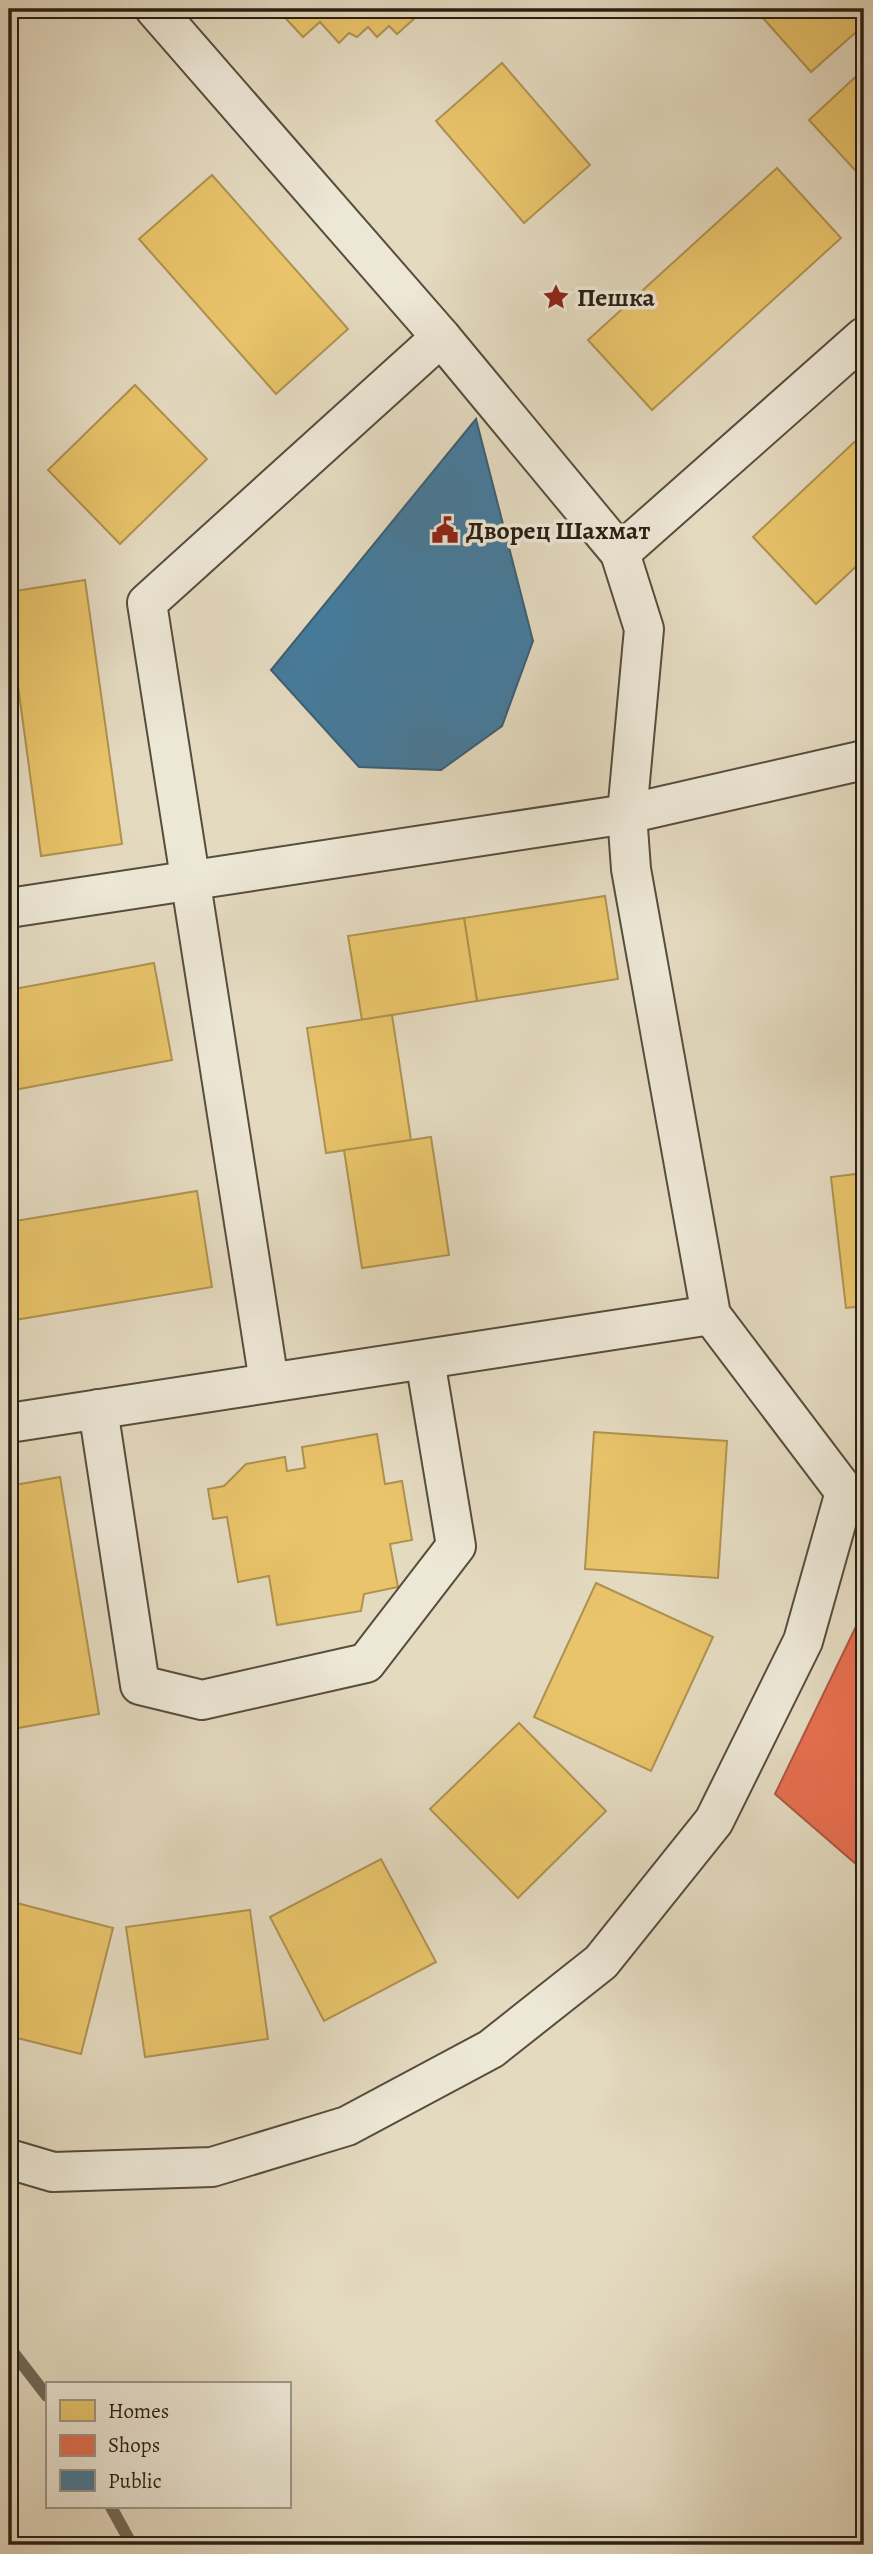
<svg xmlns="http://www.w3.org/2000/svg" width="873" height="2554" font-family="Alegreya,serif">
<style>
.homes{fill:#e9c46a;stroke:#af9250;stroke-width:2}
.shops{fill:#e76f51;stroke:#ae573e;stroke-width:2}
.public{fill:#457b9d;stroke:#3c5f73;stroke-width:2}
.lines{fill:none;stroke-linecap:round;stroke-linejoin:round}
.stream{stroke:#726857;stroke-width:12}
.minor-casing{stroke:#574d3e;stroke-width:42}
.minor{stroke:#ede7d6;stroke-width:38}
.labels{text-anchor:middle;dominant-baseline:central;stroke-width:7;stroke-linejoin:round;paint-order:stroke}
.poi-label{font-size:26px;font-weight:bold;fill:#281e12;stroke:#ede7d6;text-anchor:start}
</style>
<rect width="100%" height="100%" fill="#e4dac0"/>
<filter id="stains"><feTurbulence type="fractalNoise" baseFrequency=".00286" numOctaves="4"/><feColorMatrix values="0 0 0 0 .2 0 0 0 0 .09 0 0 0 0 .02 0 0 0 .5 -.17"/></filter>
<radialGradient id="worn" r=".72"><stop offset=".6" stop-color="#630" stop-opacity="0"/><stop offset="1" stop-color="#630" stop-opacity=".3"/></radialGradient>
<!-- homes -->
<g class="homes">
<path d="M277 9H425L397 34 389 26 377 37 368 27 357 37 349 33 339 43 320 22 303 37Z"/>
<path d="M755 9H864V25L811 72Z"/>
<path d="M502 63 590 165 524 223 436 121Z"/>
<path d="M864 69V180L809 120Z"/>
<path d="M777 168 841 238 652 410 588 340Z"/>
<path d="M212 175 348 329 276 394 139 239Z"/>
<path d="M135 385 207 459 120 544 48 470Z"/>
<path d="M864 433V559L816 604 753 537Z"/>
<path d="M85 580 122 844 41 856 9 619V592Z"/>
<path d="M605 896 618 979 477 1001 464 918Z"/>
<path d="M464 918 477 1001 362 1020 348 936Z"/>
<path d="M154 963 172 1060 9 1091V990Z"/>
<path d="M392 1015 411 1140 326 1153 307 1028Z"/>
<path d="M431 1137 449 1255 362 1268 344 1150Z"/>
<path d="M864 1173V1306L846 1308 831 1177Z"/>
<path d="M197 1191 212 1287 9 1321V1222Z"/>
<path d="M594 1432 727 1441 718 1578 585 1569Z"/>
<path d="M377 1434 385 1484 402 1481 412 1540 390 1544 398 1587 364 1594 361 1611 277 1625 269 1576 238 1582 227 1517 213 1519 208 1489 224 1486 246 1464 285 1457 287 1471 305 1468 302 1447Z"/>
<path d="M60 1477 99 1714 12 1729 9 1709V1486Z"/>
<path d="M596 1583 713 1637 651 1771 534 1717Z"/>
<path d="M519 1723 606 1811 518 1898 430 1809Z"/>
<path d="M381 1859 436 1962 324 2021 270 1917Z"/>
<path d="M9 1901 113 1928 81 2054 9 2036Z"/>
<path d="M250 1910 268 2039 145 2057 126 1927Z"/>
</g>
<!-- shops -->
<path class="shops" d="M864 1610V1871L775 1794Z"/>
<!-- public -->
<path class="public" d="M476 419 533 641 502 726 441 770 359 767 271 670Z"/>
<g class="lines">
<!-- stream -->
<g class="stream">
<path d="M9 2347 47 2396"/>
<path d="M111 2507 132 2545"/>
</g>
<defs>
<g id="minor">
<path d="M155 9 441 337 620 553 644 629 627 814 631 869 711 1315 845 1492"/>
<path d="M620 553 864 337"/>
<path d="M9 908 627 814 864 760"/>
<path d="M269 1382 147 603 441 337"/>
<path d="M98 1409 140 1685 202 1700 366 1663 456 1546 425 1360"/>
<path d="M9 1423 711 1315"/>
<path d="M9 2159 53 2172 212 2167 347 2126 491 2049 601 1962 714 1821 803 1641 845 1492"/>
</g>
</defs>
<!-- minor casing -->
<use href="#minor" class="minor-casing"/>
<!-- minor -->
<use href="#minor" class="minor"/>
</g>
<!-- icons -->
<defs>
<symbol id="sight-bare" viewBox="-9 -9 18 18"><path d="M0-6L1.8-2.2L6-1.7L2.9 1.2L3.7 5.4L0 3.3L-3.7 5.4L-2.9 1.2L-6-1.7L-1.8-2.2Z" fill="#8f2418" stroke="#ede7d6" stroke-width="2.5" paint-order="stroke"/></symbol>
<symbol id="civic-bare" viewBox="-9 -9 18 18"><path d="M-.6-6.5H3V-4.5H.6V-3L4-1V1h2V6H-6V1h2V-1L-.6-3ZM-1.2 2.5V6h2.4V2.5Z" fill="#8f2418" stroke="#ede7d6" stroke-width="2.5" paint-order="stroke"/></symbol>
</defs>
<g fill-rule="evenodd">
<use href="#sight-bare" x="537" y="278" width="38" height="38"/>
<use href="#civic-bare" x="426" y="511" width="38" height="38"/>
</g>
<g class="labels">
<!-- poi labels -->
<g class="poi-label">
<text x="577" y="297">Пешка</text>
<text x="466" y="530">Дворец Шахмат</text>
</g>
</g>
<!-- margin -->
<rect width="873" height="2554" fill="none" stroke="#e4dac0" stroke-width="35"/>
<rect x="10" y="10" width="852" height="2533" fill="none" stroke="#281e12" stroke-width="3.5"/>
<rect x="18" y="18" width="838" height="2519" fill="none" stroke="#281e12" stroke-width="2"/>
<!-- legend -->
<rect x="46" y="2382" width="245" height="126" fill="#ede7d6" stroke="#9e9788" stroke-width="2"/>
<rect x="60" y="2400" width="35" height="21" fill="#e9c46a" stroke="#9e9788" stroke-width="2"/>
<text x="108" y="2418" font-size="21" fill="#281e12">Homes</text>
<rect x="60" y="2435" width="35" height="21" fill="#e76f51" stroke="#9e9788" stroke-width="2"/>
<text x="108" y="2452" font-size="21" fill="#281e12">Shops</text>
<rect x="60" y="2470" width="35" height="21" fill="#457b9d" stroke="#9e9788" stroke-width="2"/>
<text x="108" y="2488" font-size="21" fill="#281e12">Public</text>
<rect width="100%" height="100%" filter="url(#stains)"/>
<rect width="100%" height="100%" fill="url(#worn)"/>
</svg>
